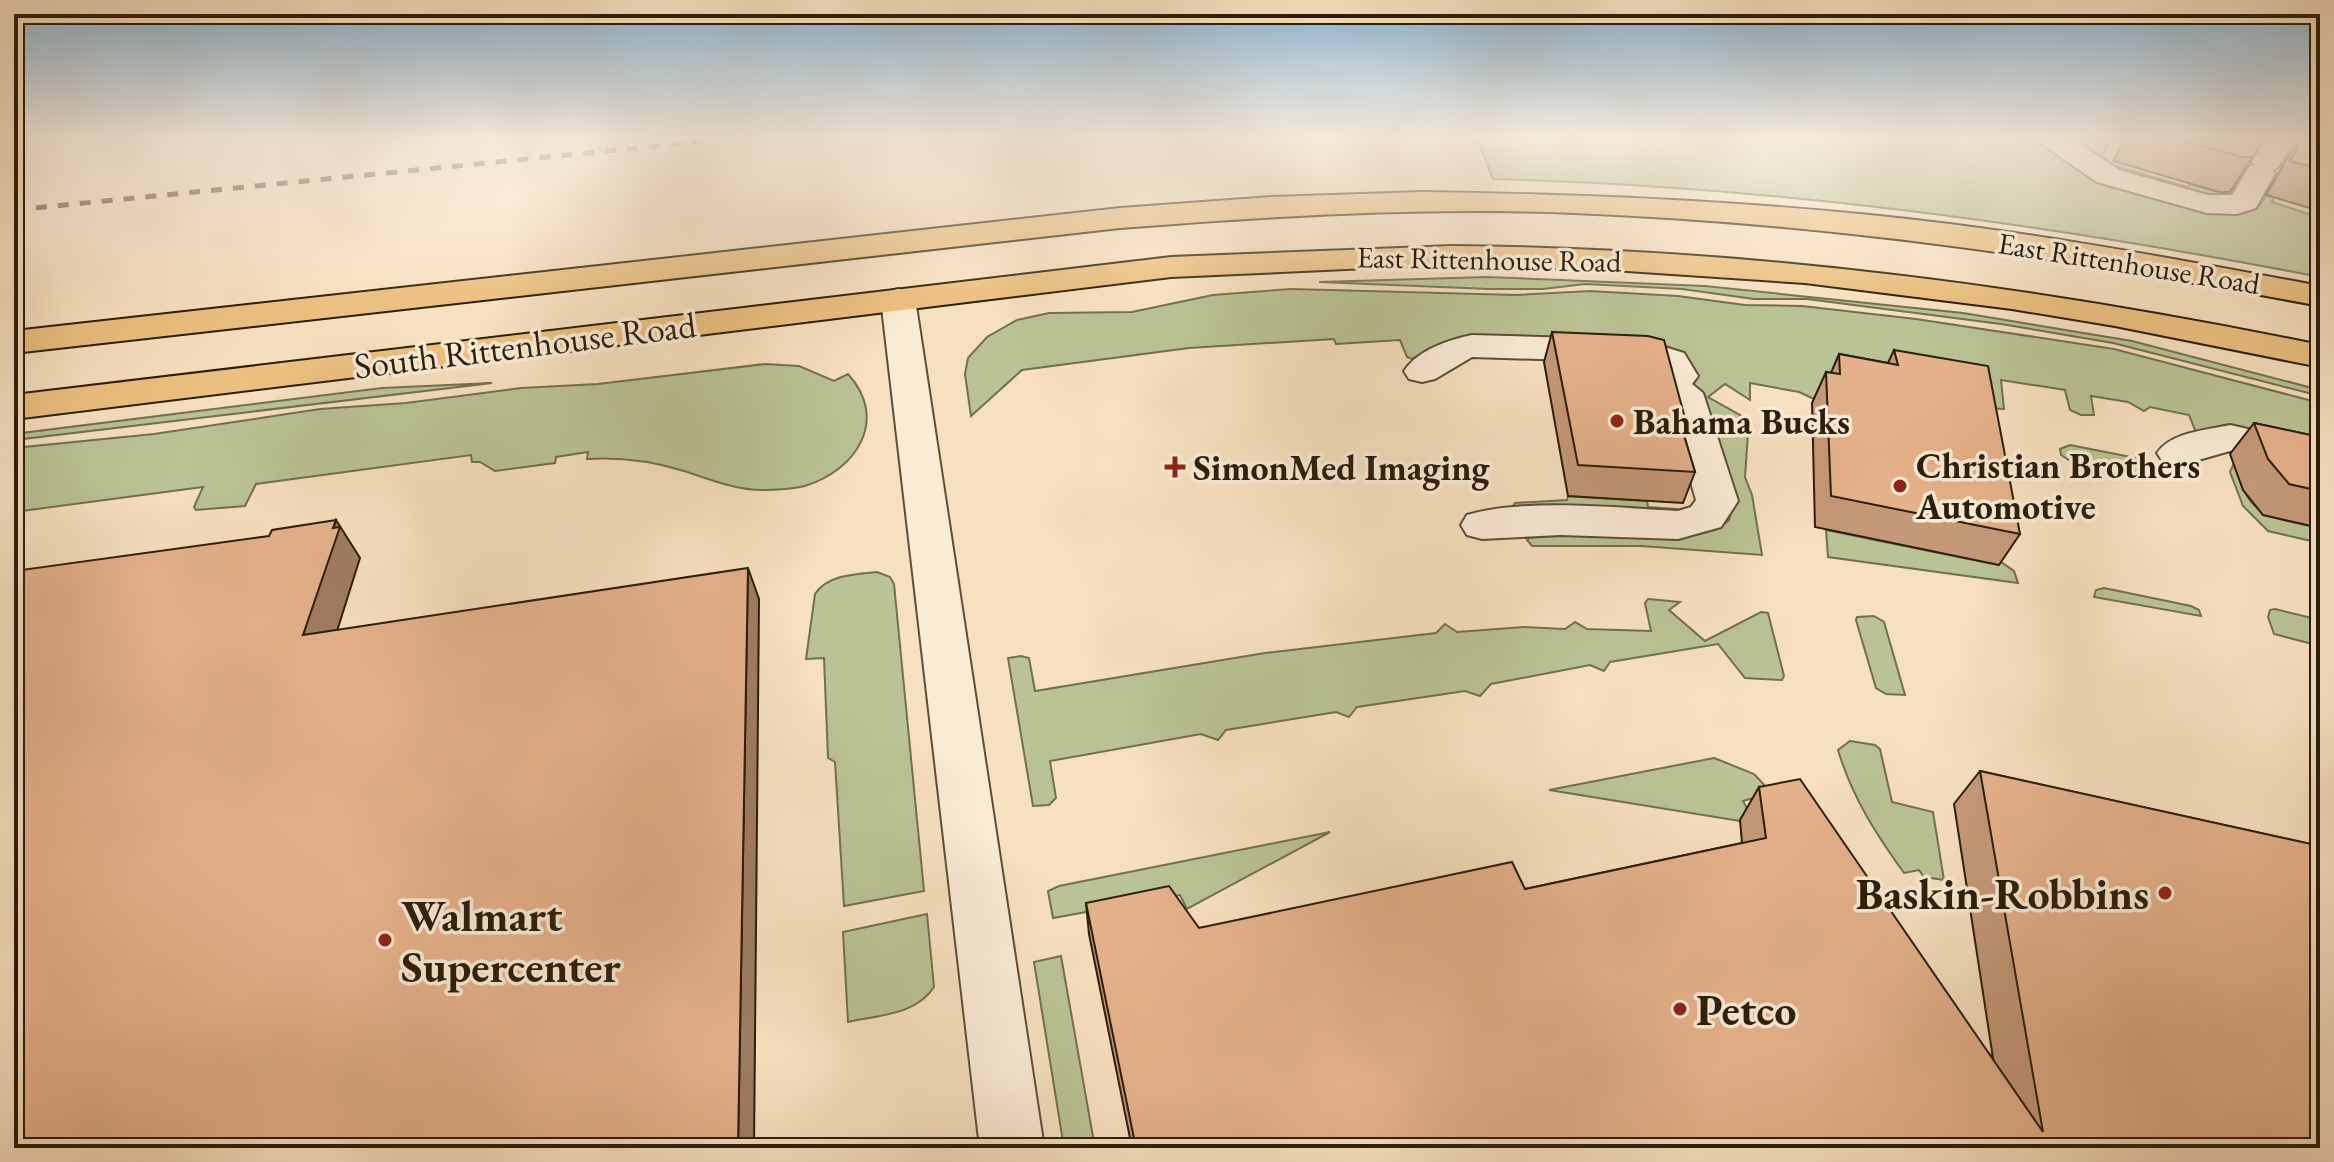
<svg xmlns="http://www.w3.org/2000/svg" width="2334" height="1162" font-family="'EB Garamond',serif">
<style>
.green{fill:#bac394;stroke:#72704f;stroke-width:2}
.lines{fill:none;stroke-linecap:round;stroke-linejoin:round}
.minor-casing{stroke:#5d4e37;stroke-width:4}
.major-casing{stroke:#2a1d0a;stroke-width:4}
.minor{fill:#faebd5;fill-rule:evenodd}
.major{fill:#ecc080;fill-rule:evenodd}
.rail{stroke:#2a1d0a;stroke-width:5;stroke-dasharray:11 11;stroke-linecap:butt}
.wall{fill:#c59877;stroke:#2a1d0a;stroke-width:2}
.shaded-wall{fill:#a07c61;stroke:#2a1d0a;stroke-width:2}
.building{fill:#e5b18a;stroke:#2a1d0a;stroke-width:2}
.poi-dot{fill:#8f2418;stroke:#faebd5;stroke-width:3}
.labels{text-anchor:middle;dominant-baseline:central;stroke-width:7;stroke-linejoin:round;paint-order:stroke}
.far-street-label{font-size:30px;fill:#2a1d0a;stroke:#faebd5}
.street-label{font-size:36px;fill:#2a1d0a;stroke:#faebd5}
.poi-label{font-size:36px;font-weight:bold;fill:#2a1d0a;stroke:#faebd5;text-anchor:start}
.near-poi-label{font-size:44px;font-weight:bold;fill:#2a1d0a;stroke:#faebd5;text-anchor:start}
</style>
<rect width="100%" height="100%" fill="#f7e0bf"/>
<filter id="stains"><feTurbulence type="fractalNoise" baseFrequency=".0025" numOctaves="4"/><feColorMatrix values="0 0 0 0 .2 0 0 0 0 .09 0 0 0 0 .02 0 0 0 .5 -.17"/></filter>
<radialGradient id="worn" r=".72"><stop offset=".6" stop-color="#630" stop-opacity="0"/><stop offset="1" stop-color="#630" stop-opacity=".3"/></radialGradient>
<!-- green -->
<g class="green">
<path d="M2038 137 2086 170 2233 213C2263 212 2263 201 2275 178L2284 180 2272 202 2320 218V277C2046 224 1772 186 1493 179L1477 138Z"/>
<path d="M2060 137H2080L2108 145 2099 161 2188 187 2190 184 2230 195 2221 199 2112 171Z"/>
<path d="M1487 277 1705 286 1963 313 2132 341 2320 390V396L2113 343 2001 324 1807 299H1754L1682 289 1585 284 1543 289H1489L1319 282Z"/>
<path d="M1291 289 1516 295 1590 291 1678 296 1745 305 1802 306 1916 319 2114 349 2320 403V449L2198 437 2189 415 2150 407 2144 411 2128 402 2091 396 2094 415H2081L2070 410 2065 390 2001 380 2004 409 1814 399 1799 392 1750 383V400L1725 384 1708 397 1749 420 1745 477 1752 495 1762 555 1641 546H1532L1527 540C1552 513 1690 559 1729 520L1734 502 1688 368 1469 338 1442 343 1412 359 1407 357 1400 340 1336 344 1334 339 1189 348 1022 370 971 416 965 374 968 358 987 337 1017 320 1049 313 1132 312 1213 295Z"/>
<path d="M765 364 799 366 834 381 848 374C889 419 857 470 805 486 792 489 775 490 762 490 735 490 709 479 684 471 652 461 621 457 587 459L588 452 556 457 555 463 495 471 480 462H472L471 455 256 484 245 506 196 510 194 507 203 487 14 512V448L154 434 320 409 406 403 521 388 598 384Z"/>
<path d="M492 383 14 440V434L382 388Z"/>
<path d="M2070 445 2146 460 2154 464 2158 476 2072 462 2061 455 2060 449Z"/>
<path d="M2235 461C2246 519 2270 517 2320 528V543L2268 531 2243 506 2230 472Z"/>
<path d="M1568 496 1647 501 1648 507 1690 510 1685 513 1516 510 1512 507 1515 503 1567 500Z"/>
<path d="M1826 530 1998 565V560L2014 571 2018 583 1828 557Z"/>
<path d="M877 572 890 577 894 584 924 891 844 906 835 762 828 758 824 658 806 659 815 594C827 575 855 574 877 572Z"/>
<path d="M2104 588 2191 606 2199 610 2201 616 2094 597 2096 590Z"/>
<path d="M1648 599 1680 602 1669 610 1705 641 1761 612 1768 613 1784 676 1782 680 1745 678 1718 644 1610 662 1604 671 1590 665 1491 684 1480 696 1465 691 1357 707 1349 717 1336 712 1226 730 1218 740 1201 734 1050 761 1056 798 1049 805 1033 806 1008 658 1021 656 1029 658 1035 691 1265 653 1436 633 1445 624 1457 632 1524 627 1565 629 1575 622 1587 629 1651 631 1645 603Z"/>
<path d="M2275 609 2320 620V646L2274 634 2268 617 2270 610Z"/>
<path d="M1874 616 1884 622 1905 695 1886 694 1876 688 1856 620 1857 617Z"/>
<path d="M1850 741 1875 745 1880 749 1892 802 1933 812 1944 880 1924 877 1919 870 1904 873C1876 834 1852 797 1838 750Z"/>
<path d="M1714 758 1754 774 1772 793 1743 801 1752 818 1740 821 1549 790Z"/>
<path d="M1330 832 1187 909 1180 895 1053 918 1048 891 1059 886Z"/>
<path d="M927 914 934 987C916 1015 879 1015 848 1022L843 932Z"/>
<path d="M1061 956 1095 1148H1064L1034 962Z"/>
</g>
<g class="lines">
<defs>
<g id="minor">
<path d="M2036 137H2070L2119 170 2208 195H2232L2249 167 2254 165 2252 162 2267 137H2296L2278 168 2273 170 2275 173 2256 208 2237 214 2207 213 2097 182 2040 143Z"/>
<path d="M898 289 910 292 915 299 1044 1148H980L881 299 886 292Z"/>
<path d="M1472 335 1642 340 1684 353 1698 376 1692 384 1703 393 1738 501 1721 527 1678 539 1561 535 1482 539 1467 535 1461 525 1467 515C1524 498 1617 508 1678 511L1691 507 1696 500 1665 393 1670 385 1666 384 1656 368 1638 362 1472 357 1435 379 1422 382 1409 379 1404 371C1418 350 1448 340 1472 335Z"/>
<path d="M2230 425 2320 445V471L2230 451 2177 466 2163 462 2157 453C2171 432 2207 430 2230 425Z"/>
</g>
<g id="major">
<path d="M1422 192C1572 194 1721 200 1870 215 2021 230 2171 258 2320 286V306C2073 259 1826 223 1574 213 1423 207 1271 216 1120 228L14 353V331L1120 208 1271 197Z"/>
<path d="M1452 246C1745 248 2033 286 2320 345V367L2115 326 2012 309 1805 283 1597 269 1412 266 1171 277 14 419V395L1171 257Z"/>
</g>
</defs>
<!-- minor casing -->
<use href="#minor" class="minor-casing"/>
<!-- major casing -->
<use href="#major" class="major-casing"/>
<!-- minor -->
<use href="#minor" class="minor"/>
<!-- major -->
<use href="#major" class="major"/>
<!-- rail -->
<path class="rail" d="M14 210 748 137"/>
</g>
<!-- wall -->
<g class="wall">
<path d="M2126 137H2265L2230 192H2219L2113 161Z"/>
<path d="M2301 137H2320V211L2266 195 2292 150Z"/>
<path d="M1552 332 1686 422 1683 432 1695 472 1683 503 1568 496 1544 362Z"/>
<path d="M1894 350 2020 534 1999 565 1815 527 1812 403 1826 372 1831 373 1839 354 1888 363Z"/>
<path d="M2254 423 2320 437V528L2263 515 2243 490 2230 454Z"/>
<path d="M1980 771 2320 846V1148H1132L1089 934 1086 903 1199 928 1525 889 1742 843 1740 820 1759 787 1993 1058 1954 804Z"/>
</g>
<!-- shaded-wall -->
<g class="shaded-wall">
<path d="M336 520 360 558 326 666 303 635Z"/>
<path d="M748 568 759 599 754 1148H738Z"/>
</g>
<!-- building -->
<g class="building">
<path d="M2169 137H2265L2253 157H2242Z"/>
<path d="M2303 137H2320V169L2290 161Z"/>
<path d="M1552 332 1648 336 1664 340 1686 422H1680L1695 472 1578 465Z"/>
<path d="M1894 350 1988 366 2020 534 1831 496 1826 372 1840 374 1839 354 1898 365Z"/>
<path d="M2254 423 2320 437V491L2289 484 2268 459Z"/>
<path d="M336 520 333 528 340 527 303 635 748 568 738 1148H14V571L269 536 272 530Z"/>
<path d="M1980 771 2320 846V1114L2313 1112 2320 1120V1148H1136L1086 903 1169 886 1199 928 1512 862 1525 889 1766 838 1759 787 1800 779 2043 1132Z"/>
</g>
<!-- sky -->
<linearGradient id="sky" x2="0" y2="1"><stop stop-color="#8bb7d6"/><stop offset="0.46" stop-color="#fbf1e2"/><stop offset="1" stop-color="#fbf1e2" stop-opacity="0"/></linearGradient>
<rect width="2334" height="300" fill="url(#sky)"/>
<!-- markers -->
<g class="poi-dot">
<circle cx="1617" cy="421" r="8"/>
<path d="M1171 455h8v8h8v8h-8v8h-8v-8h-8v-8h8z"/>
<circle cx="1900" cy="486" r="8"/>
<circle cx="2165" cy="893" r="8"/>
<circle cx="385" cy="940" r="8"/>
<circle cx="1680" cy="1009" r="8"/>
</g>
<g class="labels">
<!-- far-street labels -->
<g class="far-street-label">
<text transform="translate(1489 259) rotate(1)">East Rittenhouse Road</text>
<text transform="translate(2129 263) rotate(9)">East Rittenhouse Road</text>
</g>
<!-- street labels -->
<g class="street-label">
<text transform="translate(525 345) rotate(-7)">South Rittenhouse Road</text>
</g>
<!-- poi labels -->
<g class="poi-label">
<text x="1633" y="421">Bahama Bucks</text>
<text x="1916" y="465">Christian Brothers<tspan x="1916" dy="41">Automotive</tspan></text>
<text x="1193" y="467">SimonMed Imaging</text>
</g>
<!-- near-poi labels -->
<g class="near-poi-label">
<text x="2149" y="893" text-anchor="end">Baskin-Robbins</text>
<text x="401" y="915">Walmart<tspan x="401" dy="51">Supercenter</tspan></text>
<text x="1696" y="1009">Petco</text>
</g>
</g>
<!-- margin -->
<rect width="2334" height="1162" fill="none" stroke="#f7e0bf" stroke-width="48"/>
<rect x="16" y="16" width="2302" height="1130" fill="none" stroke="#2a1d0a" stroke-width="4"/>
<rect x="24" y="24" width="2286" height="1114" fill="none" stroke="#2a1d0a" stroke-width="2"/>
<rect width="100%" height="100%" filter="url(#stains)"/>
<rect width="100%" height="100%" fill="url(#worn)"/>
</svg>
